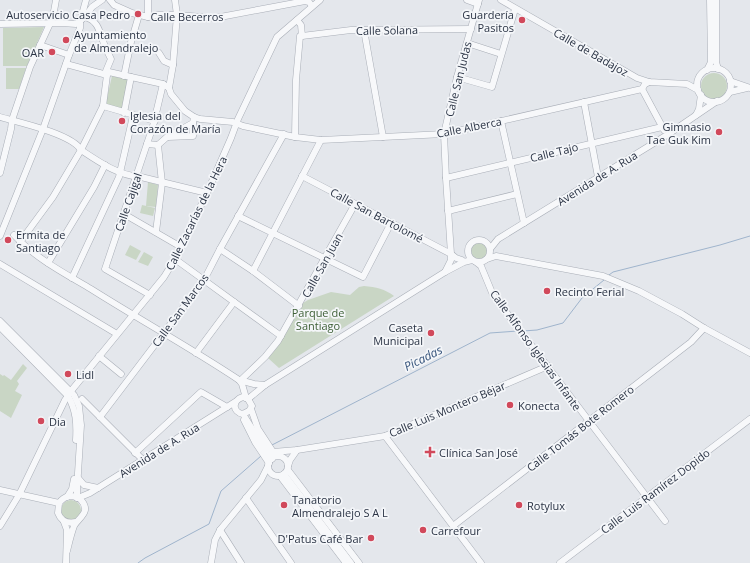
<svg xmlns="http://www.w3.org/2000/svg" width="750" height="563" font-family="'Open Sans',sans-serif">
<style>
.green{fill:#c9d6c5}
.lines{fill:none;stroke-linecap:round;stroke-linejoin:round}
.stream{stroke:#9fb4cc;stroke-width:1}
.minor-casing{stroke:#a9aeb7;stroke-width:7}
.minor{stroke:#f7f8fa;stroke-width:6}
.poi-dot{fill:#d1495b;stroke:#f4f6f9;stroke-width:1.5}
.labels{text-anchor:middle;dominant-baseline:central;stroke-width:3.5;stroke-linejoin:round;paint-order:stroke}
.poi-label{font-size:11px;fill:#2b3445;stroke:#f4f6f9;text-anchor:start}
.street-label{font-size:11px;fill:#2b3445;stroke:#f4f6f9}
.park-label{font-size:11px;fill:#3f6138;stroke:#f4f6f9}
.water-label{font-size:12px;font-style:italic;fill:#34527a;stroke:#f4f6f9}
</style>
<rect width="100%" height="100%" fill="#e4e7ec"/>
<!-- green -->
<g class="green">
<path d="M44 27 27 66H3V28Z"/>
<path d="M6 68H26L19 89H6Z"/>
<circle cx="714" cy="86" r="13"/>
<path d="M112 76 129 80 121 110 105 106Z"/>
<path d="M148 182 158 185 156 207 146 206Z"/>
<path d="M142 205 155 208 153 216 140 213Z"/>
<circle cx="479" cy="251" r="8"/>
<path d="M130 245 141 251 136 260 125 255Z"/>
<path d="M144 252 153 257 148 266 138 262Z"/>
<path d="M364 286C376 287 385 289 394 296L279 368 268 358 278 346 303 303 308 300 331 292 350 295 359 287Z"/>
<path d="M23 364 27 368 17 381 19 384 15 391 22 395 11 418 0 411V374L3 376 4 375 11 380Z"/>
<circle cx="71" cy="510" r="10"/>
</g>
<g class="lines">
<!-- stream -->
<g class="stream">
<path d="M609 275 613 272 720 245 750 236"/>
<path d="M523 331 537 330 563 323 582 298 604 280"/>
<path d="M272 445 490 333 518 331"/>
<path d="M138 563 145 558 209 524 221 491 261 456"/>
</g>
<defs>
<g id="minor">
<path d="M110 0 114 5 132 13 148 17 156 15H177L215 18 305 1 309 2 312 6"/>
<path d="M148 0V17"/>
<path d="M467 0 478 4"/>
<path d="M501 0 637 78 649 82 687 84 698 90"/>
<path d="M716 0V62L718 69"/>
<path d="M0 24 62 23 76 24 85 17 92 7 102 0"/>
<path d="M364 30 383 137"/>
<path d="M302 36 351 30 471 29"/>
<path d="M467 43 501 54"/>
<path d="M40 45 69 55"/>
<path d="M159 53 164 61 173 65"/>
<path d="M66 64 107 75 106 71 111 59C108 53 105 47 103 41 99 30 98 21 85 17"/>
<circle cx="714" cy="85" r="17"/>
<path d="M707 70 711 62 710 0"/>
<path d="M124 76 131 42 139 15"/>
<path d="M131 77 163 84 169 88 171 94 185 111 194 117 200 119 233 122 243 126 295 137 321 140 444 134 642 89 645 84 649 82"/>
<path d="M457 77 492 87 515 9"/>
<path d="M730 81 750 88"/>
<path d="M169 88 173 65 177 15 175 0"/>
<path d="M642 89 664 130"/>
<path d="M730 92 747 88"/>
<path d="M584 102 598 177"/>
<path d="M124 113 131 77 109 72 107 75 103 106 155 121"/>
<path d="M696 115 699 109 701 95"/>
<path d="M0 117C18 122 72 134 81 150 99 162 119 176 141 177L207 193"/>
<path d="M501 121 524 223"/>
<path d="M168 137 193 136V123"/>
<path d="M295 137 296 80 300 36H302L301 25 297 20"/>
<path d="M147 144 158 145 167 137 193 123 194 117"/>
<path d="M0 173 11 129 12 120 30 67 53 17 56 0"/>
<path d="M302 176 451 254 456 258 462 260"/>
<path d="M446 178 662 127"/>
<path d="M448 211 517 194"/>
<path d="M124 214 181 247"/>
<path d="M238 216 363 277 391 223"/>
<path d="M156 232 162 183 158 145"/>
<path d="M14 235C35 258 64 273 91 289 140 320 191 348 239 380L242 384 246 398"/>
<path d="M0 236 43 129 69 55 80 28V22L86 0"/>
<circle cx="479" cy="251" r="11"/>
<path d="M20 242 53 197 81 150 103 106"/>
<path d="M220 249 253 271 299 306"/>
<path d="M490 249 498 239 667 135 717 101"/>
<path d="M175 259 281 336"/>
<path d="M487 259 496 256 603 276 639 291 682 314 704 328 750 353"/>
<path d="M476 262 481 266 493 295 503 308 665 521"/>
<path d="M48 263 94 187 105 165"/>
<path d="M0 264 117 334"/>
<path d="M253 271 321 140"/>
<path d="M445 272 451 260V254L446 178 444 134 457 77 479 0"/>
<path d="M72 278 119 177 133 116"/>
<path d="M150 295 105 269 153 126 163 84"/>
<path d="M0 321 74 395 79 406 81 425 77 489V498"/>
<path d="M0 327 68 396C76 410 77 423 76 440"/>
<path d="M196 353 234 302"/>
<path d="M99 356 121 374"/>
<path d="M239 380 254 384 265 385"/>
<path d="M241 380 265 357 278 341 355 204"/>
<path d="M71 391 164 277 175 259 207 193 231 138 238 119 277 37 320 0"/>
<path d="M82 399 143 460"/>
<path d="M248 399 265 385 445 272 464 262 472 260"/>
<path d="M251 409 258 429 275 455"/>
<path d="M243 414 249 411 252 406 248 399 243 397C232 400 232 412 243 414 252 429 262 444 272 459"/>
<path d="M100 417 204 280 220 249 284 134"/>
<path d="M244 420 255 442 269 463"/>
<path d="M385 436 481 563"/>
<path d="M273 452 297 450 385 436 548 366"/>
<path d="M135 453 201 392 227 407"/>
<circle cx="278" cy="466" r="10"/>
<path d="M288 466 290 460 297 450"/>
<path d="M288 470 359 563"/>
<path d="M284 474 351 563"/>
<path d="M280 476 346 563"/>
<path d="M78 478 84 485 98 488"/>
<path d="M0 490 59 503"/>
<path d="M67 497 72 489 74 479"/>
<path d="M78 498 90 493 235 402"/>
<path d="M246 498 291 563"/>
<path d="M64 522 67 530 66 563"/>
<path d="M0 526 19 495 65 400 68 396"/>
<path d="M453 526 691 342 704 328"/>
<path d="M220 530 241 563"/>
<path d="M67 551C69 543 71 534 74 526 78 518 92 512 81 500 78 497 73 496 69 496 65 497 62 499 59 503L58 513C61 521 67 524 76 522"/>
<path d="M211 563 215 540 220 530 261 480 268 466"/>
<path d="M560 563 750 419"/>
</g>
</defs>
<!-- minor casing -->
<use href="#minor" class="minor-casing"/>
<!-- minor -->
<use href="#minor" class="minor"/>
</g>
<!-- markers -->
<g class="poi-dot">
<circle cx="138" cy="14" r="4"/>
<circle cx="522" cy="20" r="4"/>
<circle cx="66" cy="40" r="4"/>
<circle cx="52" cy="52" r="4"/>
<circle cx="122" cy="121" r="4"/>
<circle cx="719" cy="132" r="4"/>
<circle cx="8" cy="240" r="4"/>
<circle cx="547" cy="291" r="4"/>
<circle cx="431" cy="333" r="4"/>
<circle cx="68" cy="374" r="4"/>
<circle cx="510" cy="405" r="4"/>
<circle cx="41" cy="421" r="4"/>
<path d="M428 446h4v4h4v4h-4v4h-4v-4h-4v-4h4z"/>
<circle cx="284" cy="505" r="4"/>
<circle cx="519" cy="505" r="4"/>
<circle cx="423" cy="530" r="4"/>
<circle cx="371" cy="538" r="4"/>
</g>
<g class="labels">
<!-- poi labels -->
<g class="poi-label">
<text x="130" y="14" text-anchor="end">Autoservicio Casa Pedro</text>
<text x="514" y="14" text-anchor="end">Guardería<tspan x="514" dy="13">Pasitos</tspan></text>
<text x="74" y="34">Ayuntamiento<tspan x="74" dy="13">de Almendralejo</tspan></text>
<text x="44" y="52" text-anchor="end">OAR</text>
<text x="130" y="115">Iglesia del<tspan x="130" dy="13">Corazón de María</tspan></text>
<text x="711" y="126" text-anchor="end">Gimnasio<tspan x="711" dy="13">Tae Guk Kim</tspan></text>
<text x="16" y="234">Ermita de<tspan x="16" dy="13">Santiago</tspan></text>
<text x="555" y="291">Recinto Ferial</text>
<text x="423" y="327" text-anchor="end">Caseta<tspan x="423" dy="13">Municipal</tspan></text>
<text x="76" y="374">Lidl</text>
<text x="518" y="405">Konecta</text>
<text x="49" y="421">Dia</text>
<text x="439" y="452">Clínica San José</text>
<text x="292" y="499">Tanatorio<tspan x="292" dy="13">Almendralejo S A L</tspan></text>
<text x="527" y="505">Rotylux</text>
<text x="431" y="530">Carrefour</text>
<text x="363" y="538" text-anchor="end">D'Patus Café Bar</text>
</g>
<!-- street labels -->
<g class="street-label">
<text x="187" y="16">Calle Becerros</text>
<text transform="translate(387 30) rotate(-1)">Calle Solana</text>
<text transform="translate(591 52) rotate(30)">Calle de Badajoz</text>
<text transform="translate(458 79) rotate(-76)">Calle San Judas</text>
<text transform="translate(469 127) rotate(-11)">Calle Alberca</text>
<text transform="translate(554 152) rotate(-14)">Calle Tajo</text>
<text transform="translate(597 178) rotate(-32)">Avenida de A. Rua</text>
<text transform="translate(128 202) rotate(-71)">Calle Cajigal</text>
<text transform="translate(196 213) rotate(-64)">Calle Zacarías de la Hera</text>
<text transform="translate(377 215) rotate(28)">Calle San Bartolomé</text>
<text transform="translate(322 265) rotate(-61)">Calle San Juan</text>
<text transform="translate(180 310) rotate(-54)">Calle San Marcos</text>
<text transform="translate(536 350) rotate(54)">Calle Alfonso Iglesias Infante</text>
<text transform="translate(447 409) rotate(-23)">Calle Luis Montero Béjar</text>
<text transform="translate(580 428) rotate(-38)">Calle Tomás Bote Romero</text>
<text transform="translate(159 450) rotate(-32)">Avenida de A. Rua</text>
<text transform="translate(655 491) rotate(-37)">Calle Luis Ramírez Dopido</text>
</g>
<!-- park labels -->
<g class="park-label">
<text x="318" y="312">Parque de<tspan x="318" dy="13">Santiago</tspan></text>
</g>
<!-- water labels -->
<g class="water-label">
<text transform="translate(423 358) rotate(-27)">Picadas</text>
</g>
</g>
</svg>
